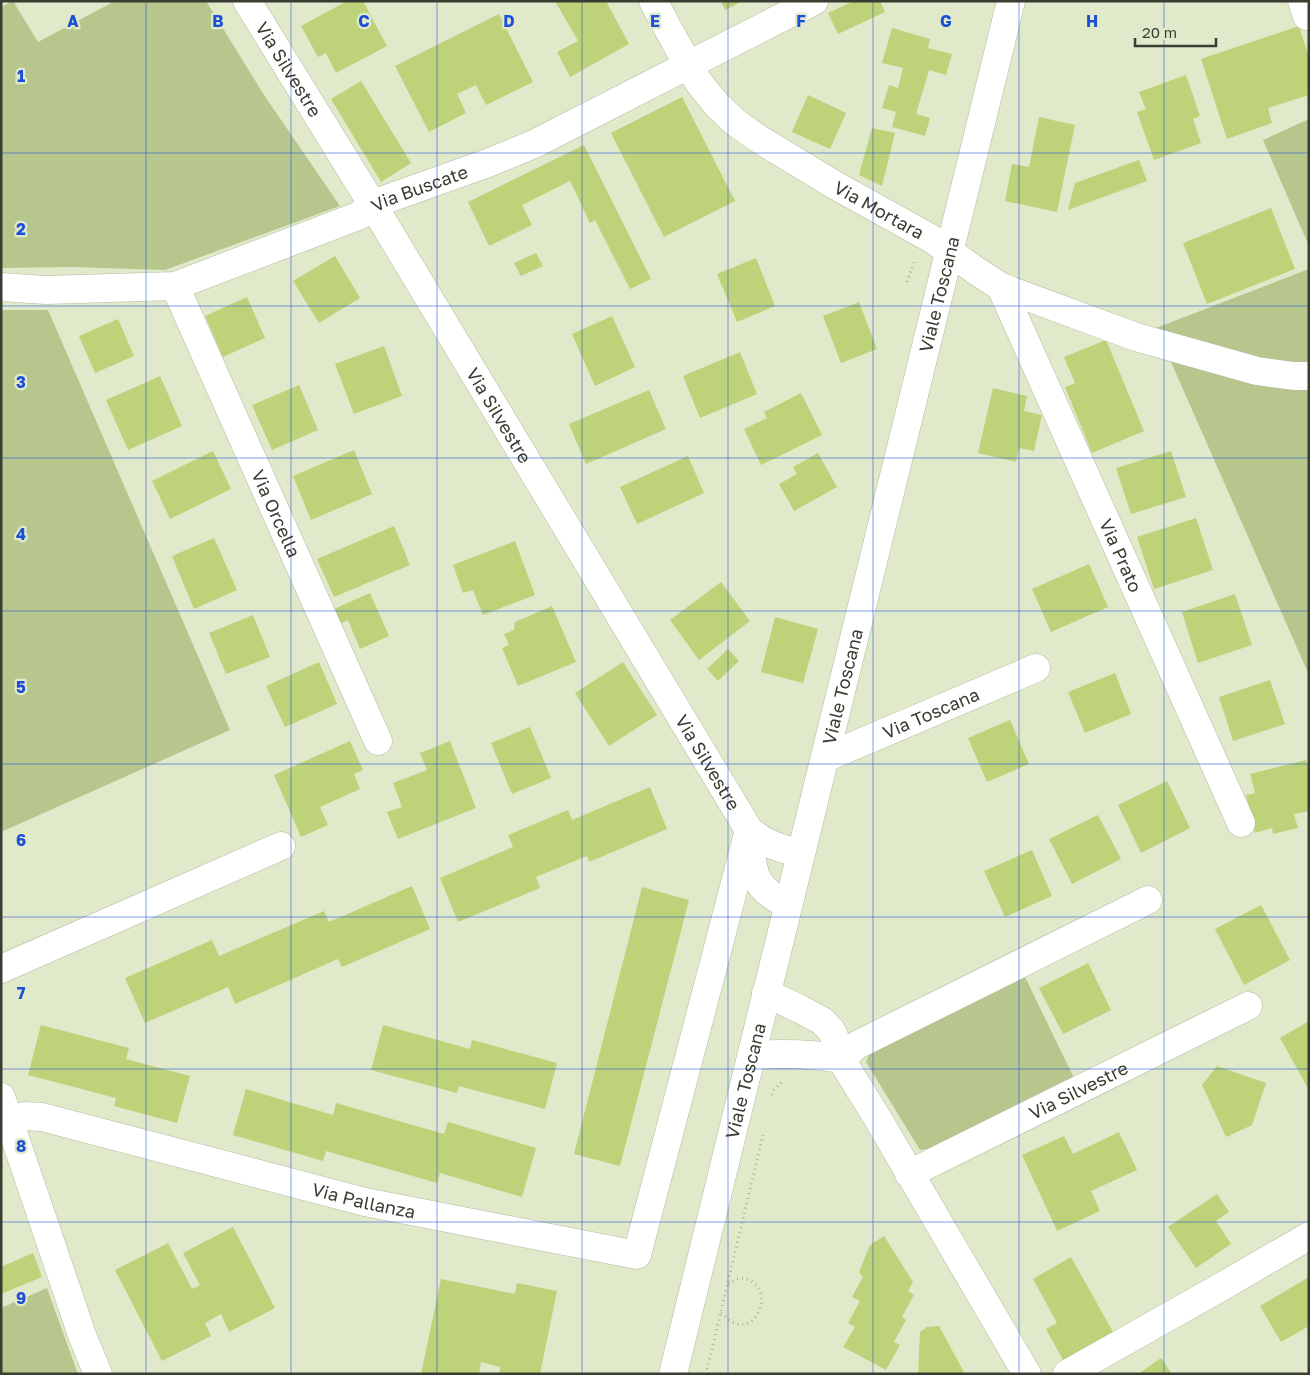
<svg xmlns="http://www.w3.org/2000/svg" width="1310" height="1375" font-family="'Golos Text',sans-serif">
<style>
.green{fill:#b7c68d}
.building{fill:#bdd279}
.lines{fill:none;stroke-linecap:round;stroke-linejoin:round}
.minor-casing{stroke:#b3bb9f;stroke-width:29}
.path{stroke:#adb39b;stroke-width:3;stroke-dasharray:1 4;stroke-linecap:butt}
.minor{stroke:#fff;stroke-width:28}
.grid{fill:none;stroke:#1d4ed8;stroke-width:1;stroke-opacity:0.55}
.labels{text-anchor:middle;dominant-baseline:central;stroke-width:4.5;stroke-linejoin:round;paint-order:stroke}
.street-label{font-size:18px;fill:#3a3d32;stroke:#e1e9cb}
.grid-label{font-size:16px;text-anchor:middle;font-weight:bold;fill:#1d4ed8;stroke:#e1e9cb;stroke-width:4.5;stroke-linejoin:round;paint-order:stroke}
</style>
<rect width="100%" height="100%" fill="#e1e9cb"/>
<!-- green -->
<g class="green">
<path d="M13 1 38 42 115 1H206L264 95 340 206 165 270 71 267 1 268V7Z"/>
<path d="M1309 119V246L1263 140Z"/>
<path d="M1309 269V675L1156 328Z"/>
<path d="M1 310H48L230 730 1 832Z"/>
<path d="M1024 975 1074 1078 935 1148 920 1150 866 1062 871 1050Z"/>
<path d="M47 1288 78 1374H1V1308Z"/>
</g>
<!-- building -->
<g class="building">
<path d="M347 1H363L387 46 336 73 326 53 318 57 301 26Z"/>
<path d="M555 1H606L629 44 570 77 557 52 578 41Z"/>
<path d="M721 1H743L725 10Z"/>
<path d="M854 1H880L885 12 838 34 828 13Z"/>
<path d="M499 14 533 82 486 105 476 85 457 94 466 113 429 132 395 66Z"/>
<path d="M1299 26 1309 57V95L1268 108 1272 123 1227 139 1201 59Z"/>
<path d="M892 28 930 39 928 48 952 54 946 75 929 70 916 114 930 118 925 136 892 127 896 112 882 108 889 85 898 88 903 68 882 63Z"/>
<path d="M1186 75 1200 116 1193 119 1201 143 1154 160 1137 112 1146 109 1139 92Z"/>
<path d="M361 81 411 163 381 182 331 99Z"/>
<path d="M808 95 846 113 830 149 792 132Z"/>
<path d="M682 97 735 201 664 237 611 133Z"/>
<path d="M1039 117 1075 125 1057 212 1005 201 1012 164 1029 167Z"/>
<path d="M872 128 895 133 882 186 859 175Z"/>
<path d="M584 145 651 279 630 289 595 220 590 223 570 181 522 205 532 225 489 246 468 202Z"/>
<path d="M1139 160 1147 181 1068 210 1075 183Z"/>
<path d="M1271 208 1295 269 1207 304 1183 243Z"/>
<path d="M536 253 543 266 521 276 514 263Z"/>
<path d="M335 256 360 298 319 323 293 281Z"/>
<path d="M756 258 775 306 737 322 717 274Z"/>
<path d="M247 297 265 338 223 357 205 316Z"/>
<path d="M859 302 877 349 841 363 823 316Z"/>
<path d="M612 316 635 367 595 386 572 334Z"/>
<path d="M118 319 134 356 95 373 79 336Z"/>
<path d="M1106 340 1144 431 1092 453 1065 387 1075 383 1064 357Z"/>
<path d="M384 346 402 396 354 414 335 364Z"/>
<path d="M740 352 757 394 700 418 683 376Z"/>
<path d="M160 376 182 426 128 450 106 400Z"/>
<path d="M299 385 318 430 272 450 252 405Z"/>
<path d="M993 388 1027 396 1024 411 1042 415 1034 451 1019 448 1016 462 978 453Z"/>
<path d="M649 390 666 429 586 464 569 424Z"/>
<path d="M801 393 822 435 761 465 744 429 767 418 764 412Z"/>
<path d="M354 450 372 494 311 520 293 476Z"/>
<path d="M213 451 231 489 170 519 152 481Z"/>
<path d="M1171 451 1186 497 1131 514 1116 468Z"/>
<path d="M818 453 837 487 794 511 779 484 797 474 793 467Z"/>
<path d="M688 456 704 493 637 524 620 487Z"/>
<path d="M1196 518 1213 570 1154 589 1137 537Z"/>
<path d="M394 526 410 565 334 597 317 559Z"/>
<path d="M214 538 237 590 194 609 172 556Z"/>
<path d="M515 541 535 595 483 615 473 590 463 593 453 565Z"/>
<path d="M1089 564 1108 607 1051 632 1032 589Z"/>
<path d="M721 582 750 621 699 660 670 620Z"/>
<path d="M370 593 389 636 360 649 348 620 340 624 334 609Z"/>
<path d="M1235 594 1252 645 1198 663 1182 612Z"/>
<path d="M552 606 576 662 518 686 502 648 509 645 504 634 514 630 515 622Z"/>
<path d="M253 615 270 657 226 674 209 633Z"/>
<path d="M775 617 818 629 803 683 761 672Z"/>
<path d="M728 649 739 661 718 681 707 669Z"/>
<path d="M319 662 337 704 285 727 266 686Z"/>
<path d="M623 662 657 715 609 746 575 693Z"/>
<path d="M1115 673 1131 714 1085 733 1068 692Z"/>
<path d="M1270 680 1285 724 1233 741 1219 697Z"/>
<path d="M1010 720 1029 764 987 782 968 738Z"/>
<path d="M530 727 551 778 512 794 491 743Z"/>
<path d="M350 741 363 770 354 774 360 789 320 807 328 825 301 837 274 775Z"/>
<path d="M450 741 476 808 398 839 387 812 402 807 393 783 427 770 420 753Z"/>
<path d="M1306 760 1309 771V811L1294 814 1298 828 1273 834 1272 828 1255 833 1246 795 1255 793 1250 774Z"/>
<path d="M1167 781 1190 828 1141 853 1118 805Z"/>
<path d="M650 787 667 829 589 862 587 856 536 877 540 888 458 922 440 878 513 847 508 835 568 810 572 820Z"/>
<path d="M1098 815 1121 859 1072 884 1049 839Z"/>
<path d="M1032 850 1052 896 1005 917 984 871Z"/>
<path d="M412 886 430 929 342 967 338 959 235 1004 228 987 145 1023 125 978 212 940 219 956 324 911 329 922Z"/>
<path d="M642 887 689 900 620 1166 574 1154Z"/>
<path d="M1261 905 1290 960 1244 985 1215 929Z"/>
<path d="M1088 963 1111 1010 1063 1034 1039 988Z"/>
<path d="M1309 1021V1090L1280 1038Z"/>
<path d="M41 1025 129 1048 126 1059 190 1076 177 1123 114 1106 116 1098 28 1075Z"/>
<path d="M383 1025 470 1049 472 1040 557 1063 545 1109 459 1086 457 1093 371 1070Z"/>
<path d="M1217 1066 1266 1083 1252 1125 1226 1137 1202 1085Z"/>
<path d="M246 1089 333 1115 336 1103 444 1134 448 1122 536 1148 522 1197 440 1173 437 1183 326 1151 323 1161 233 1135Z"/>
<path d="M1119 1132 1137 1170 1091 1191 1100 1211 1057 1231 1022 1155 1064 1136 1073 1154Z"/>
<path d="M1217 1194 1229 1212 1216 1221 1231 1244 1196 1268 1168 1227Z"/>
<path d="M233 1227 275 1308 229 1332 221 1314 205 1323 211 1336 162 1361 115 1270 168 1243 192 1289 200 1285 183 1253Z"/>
<path d="M884 1236 913 1282 908 1291 914 1295 902 1317 906 1320 894 1342 900 1345 886 1370 843 1347 855 1327 848 1323 860 1301 852 1297 863 1277 859 1272 870 1245Z"/>
<path d="M33 1253 42 1277 1 1294V1267Z"/>
<path d="M1071 1257 1113 1332 1063 1360 1046 1329 1057 1323 1033 1279Z"/>
<path d="M1309 1277V1326L1281 1342 1260 1306Z"/>
<path d="M441 1279 515 1294 517 1283 557 1291 540 1374H499L500 1367 481 1362 479 1374H421Z"/>
<path d="M939 1326 965 1374H918L920 1332 927 1327Z"/>
<path d="M1161 1358 1172 1374H1138Z"/>
</g>
<g class="lines">
<defs>
<g id="minor">
<path id="s1" d="M247 1 374 207 749 830C764 844 781 849 801 853"/>
<path id="s2" d="M653 1 688 65 700 84 717 105 735 122 759 139 833 184 932 239 975 270 1001 287 1136 337 1257 371 1294 376H1309"/>
<path d="M1302 1 1307 16"/>
<path id="s3" d="M175 286 378 741"/>
<path id="s4" d="M1 287 46 290 175 286 358 216 384 200 488 163 534 144 814 1"/>
<path id="s5" d="M1001 287 1241 823"/>
<path id="s6" d="M825 758 1036 668"/>
<path d="M750 841C752 874 756 891 788 904"/>
<path d="M1 969 281 846"/>
<path d="M766 993 800 1009 822 1021 831 1030 834 1036 841 1059 878 1119 1027 1374"/>
<path d="M752 1055C783 1053 810 1053 841 1059"/>
<path d="M841 1059 857 1045 1148 900"/>
<path d="M1 1097 82 1335 98 1374"/>
<path id="s7" d="M9 1120 24 1116 42 1117 365 1202 637 1255 749 830"/>
<path id="s8" d="M909 1174 1248 1006"/>
<path id="s9" d="M673 1374 1011 1"/>
<path d="M1067 1374 1221 1287 1309 1236"/>
</g>
</defs>
<!-- minor casing -->
<use href="#minor" class="minor-casing"/>
<!-- path -->
<g class="path">
<path d="M907 282 915 259"/>
<path d="M772 1095 774 1090 782 1082"/>
<path d="M721 1313C725 1316 729 1321 734 1323 759 1333 773 1290 749 1280 740 1276 735 1280 727 1285"/>
<path d="M706 1374 763 1135"/>
</g>
<!-- minor -->
<use href="#minor" class="minor"/>
</g>
<!-- grid -->
<path class="grid" d="M146 1V1374M291 1V1374M437 1V1374M582 1V1374M728 1V1374M873 1V1374M1019 1V1374M1164 1V1374M1 153H1309M1 306H1309M1 458H1309M1 611H1309M1 764H1309M1 917H1309M1 1069H1309M1 1222H1309"/>
<g class="labels">
<!-- street labels -->
<g class="street-label">
<text stroke="none"><textPath href="#s1" startOffset="80">Via Silvestre</textPath></text>
<text stroke="none"><textPath href="#s4" startOffset="438">Via Buscate</textPath></text>
<text stroke="none"><textPath href="#s2" startOffset="316">Via Mortara</textPath></text>
<text stroke="none"><textPath href="#s9" startOffset="1112">Viale Toscana</textPath></text>
<text stroke="none"><textPath href="#s1" startOffset="485">Via Silvestre</textPath></text>
<text stroke="none"><textPath href="#s3" startOffset="249">Via Orcella</textPath></text>
<text stroke="none"><textPath href="#s5" startOffset="294">Via Prato</textPath></text>
<text stroke="none"><textPath href="#s9" startOffset="708">Viale Toscana</textPath></text>
<text stroke="none"><textPath href="#s6" startOffset="115">Via Toscana</textPath></text>
<text stroke="none"><textPath href="#s1" startOffset="890">Via Silvestre</textPath></text>
<text stroke="none"><textPath href="#s9" startOffset="302">Viale Toscana</textPath></text>
<text stroke="none"><textPath href="#s8" startOffset="189">Via Silvestre</textPath></text>
<text stroke="none"><textPath href="#s7" startOffset="366">Via Pallanza</textPath></text>
</g>
</g>
<g class="grid-label">
<text x="73" y="27">A</text>
<text x="218" y="27">B</text>
<text x="364" y="27">C</text>
<text x="509" y="27">D</text>
<text x="655" y="27">E</text>
<text x="801" y="27">F</text>
<text x="946" y="27">G</text>
<text x="1092" y="27">H</text>
<text x="21" y="82">1</text>
<text x="21" y="235">2</text>
<text x="21" y="388">3</text>
<text x="21" y="540">4</text>
<text x="21" y="693">5</text>
<text x="21" y="846">6</text>
<text x="21" y="999">7</text>
<text x="21" y="1152">8</text>
<text x="21" y="1304">9</text>
</g>
<!-- border -->
<rect width="1310" height="1375" fill="none" stroke="#3a3d32" stroke-width="5"/>
<!-- scale -->
<path d="M1135 38v8h81v-8" fill="none" stroke="#3a3d32" stroke-width="2.5"/>
<text x="1142" y="38" font-size="15" fill="#3a3d32" stroke="#e1e9cb" stroke-width="4" paint-order="stroke">20 m</text>
</svg>
